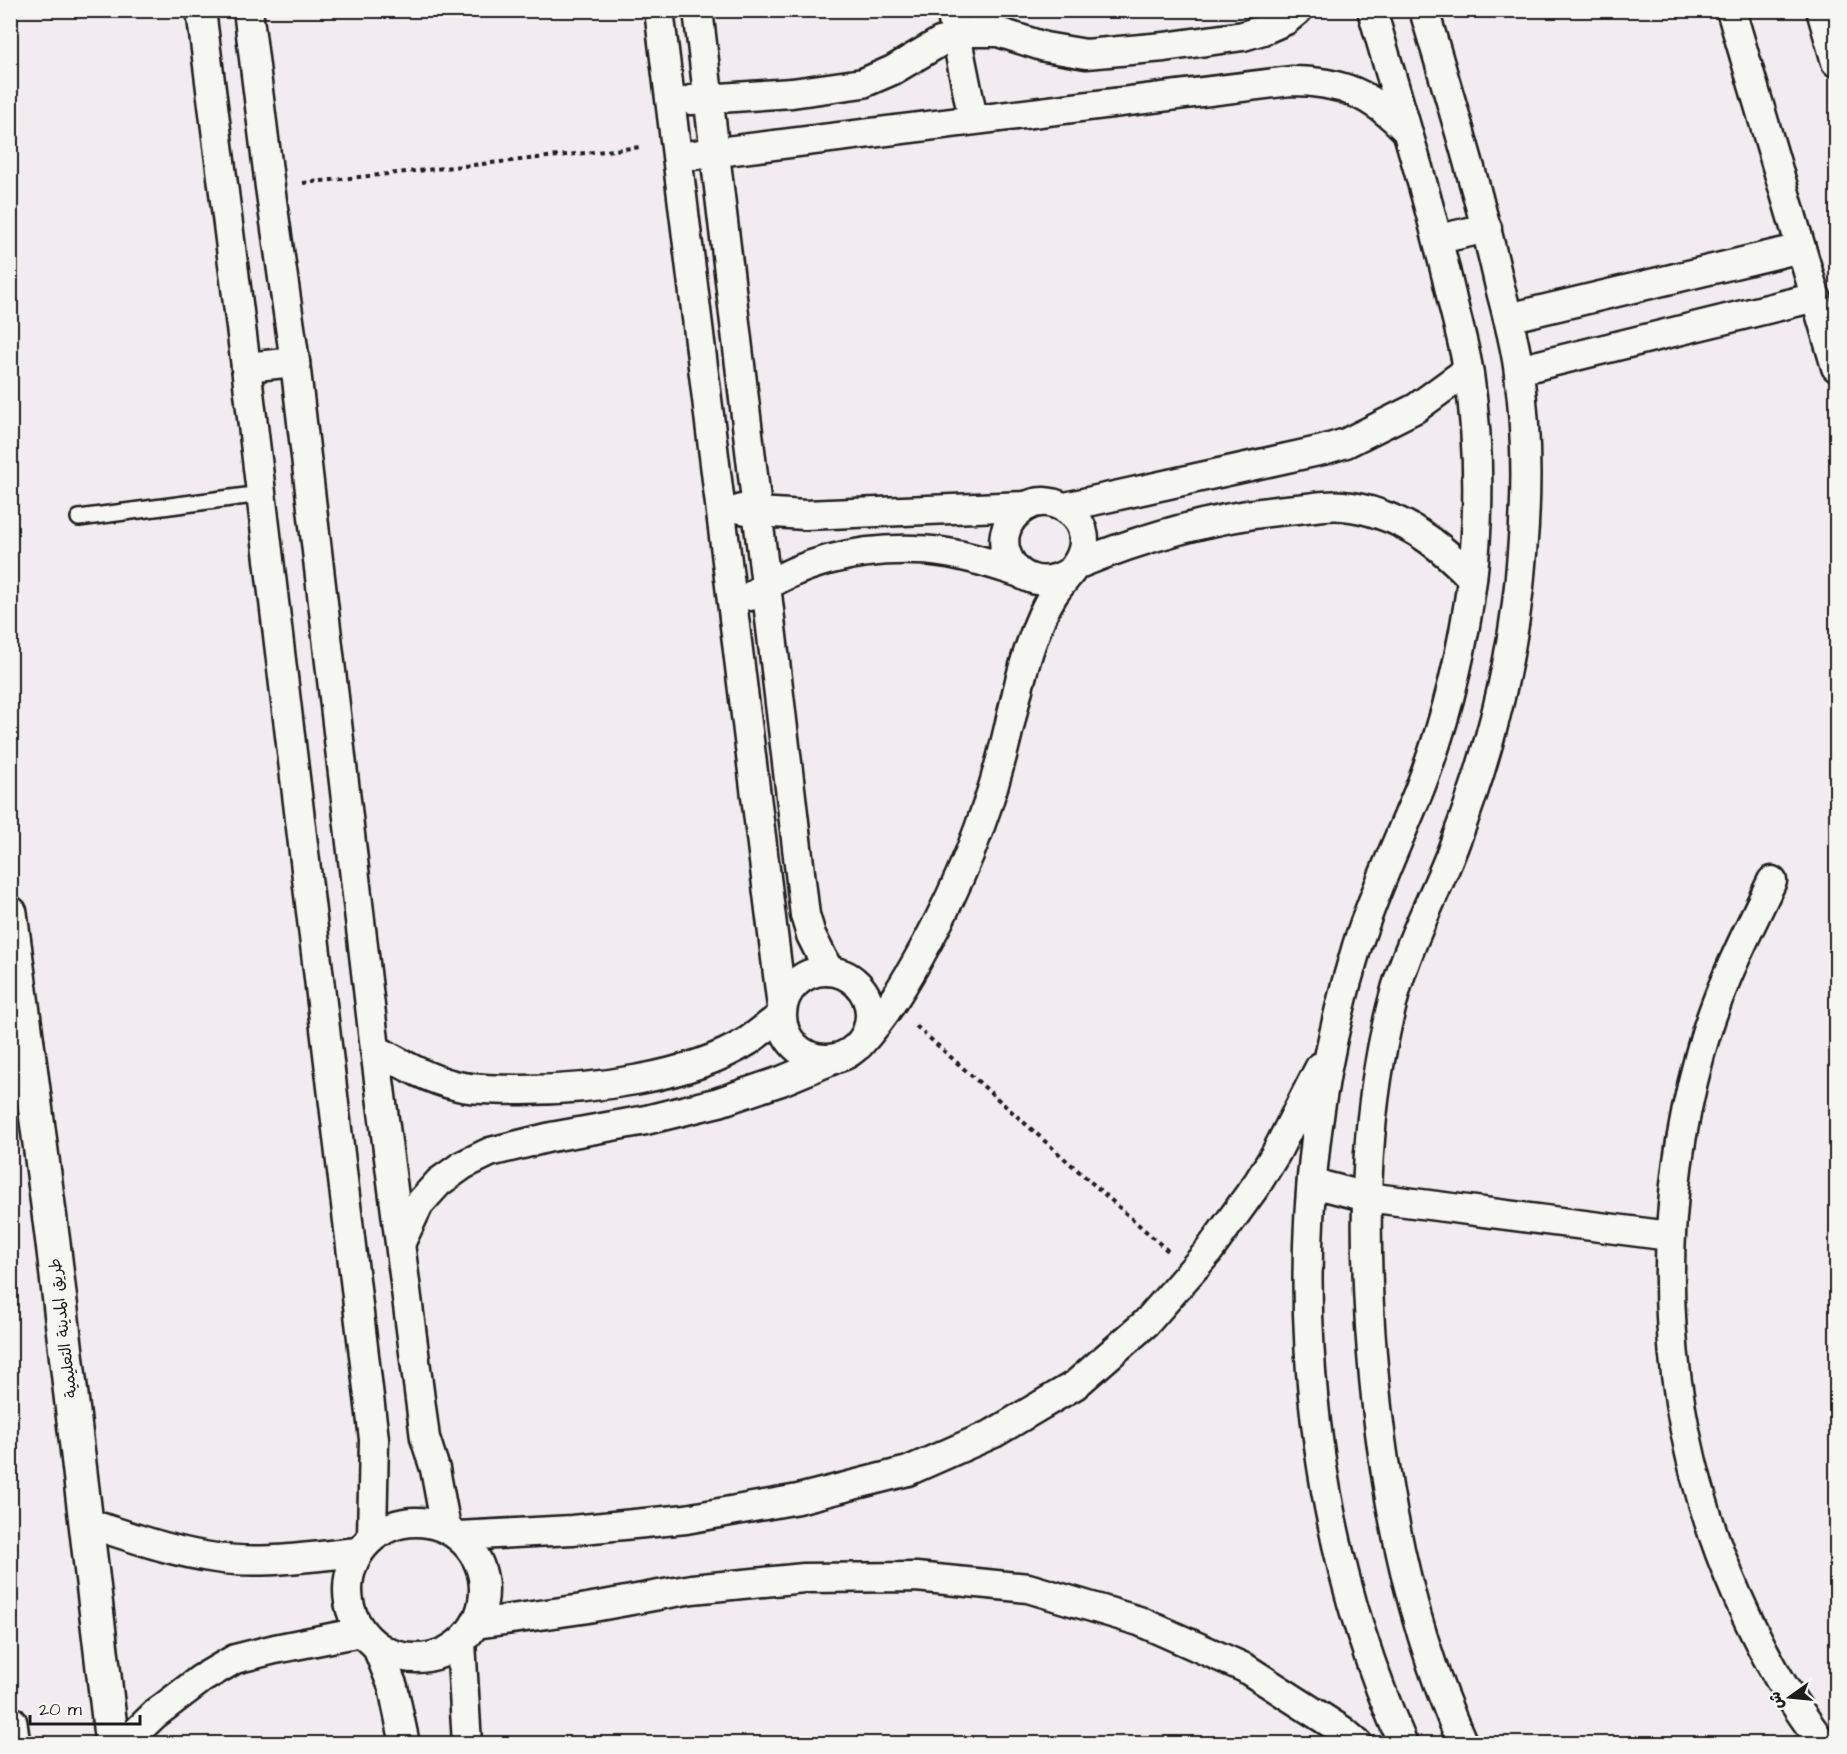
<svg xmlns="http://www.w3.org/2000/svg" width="1847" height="1754" font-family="'Architects Daughter','Playpen Sans Arabic',sans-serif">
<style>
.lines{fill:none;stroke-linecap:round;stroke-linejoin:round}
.lane-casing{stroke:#1c1c1c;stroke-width:20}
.street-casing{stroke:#1c1c1c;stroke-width:33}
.secondary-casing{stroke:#1c1c1c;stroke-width:38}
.path{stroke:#1c1c1c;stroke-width:4;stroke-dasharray:4.5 4.5;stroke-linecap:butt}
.lane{stroke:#f6f6f2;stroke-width:15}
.street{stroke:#f6f6f2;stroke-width:28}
.secondary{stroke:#f6f6f2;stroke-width:33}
.labels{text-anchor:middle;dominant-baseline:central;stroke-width:6;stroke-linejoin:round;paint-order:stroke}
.street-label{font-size:16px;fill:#1c1c1c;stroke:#f6f6f2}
</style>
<rect width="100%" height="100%" fill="#f2ebf0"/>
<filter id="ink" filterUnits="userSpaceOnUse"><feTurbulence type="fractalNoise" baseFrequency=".0167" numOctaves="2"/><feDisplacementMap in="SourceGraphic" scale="12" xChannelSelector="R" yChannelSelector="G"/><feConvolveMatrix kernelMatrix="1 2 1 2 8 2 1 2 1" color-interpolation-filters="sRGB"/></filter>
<g filter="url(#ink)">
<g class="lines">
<defs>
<path id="lane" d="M79 518 261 494"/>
<g id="street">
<path d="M201 10 246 367 374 1439 372 1537"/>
<path d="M248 10 270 187 295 362 375 1049 425 1438 435 1469 446 1528"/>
<path d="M659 10 782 1007"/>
<path d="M698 10C733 312 770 613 805 915L811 935 829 971"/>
<path d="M951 10 973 119"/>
<path d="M1372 10C1400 108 1431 205 1453 304 1459 327 1465 350 1469 374 1479 442 1480 511 1472 580 1463 650 1446 721 1420 788 1399 840 1374 892 1357 946 1278 1204 1294 1496 1403 1744"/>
<path d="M1424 10C1451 102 1479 193 1500 287 1507 315 1516 345 1519 374 1527 433 1527 494 1522 553 1515 654 1490 753 1453 848 1435 895 1410 940 1396 989 1365 1101 1363 1211 1370 1326 1379 1468 1404 1614 1463 1744"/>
<path d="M1731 10 1836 367"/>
<path d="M1821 10 1836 62"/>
<path d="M691 100 792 93 863 83 893 70 940 42 970 32H998L1045 47 1086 54 1164 47 1243 36 1263 30 1286 20 1298 10"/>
<path d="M694 155 1291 81C1340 81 1372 94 1406 130"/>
<path d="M1439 239 1487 228"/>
<path d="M1508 318 1801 248"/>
<path d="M246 367 295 362"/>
<path d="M1519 370 1816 297"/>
<path d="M1065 507 1323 450 1346 443 1416 408 1468 370"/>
<path d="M741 509 758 512 805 515 1027 506"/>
<path d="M1076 565C1147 536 1221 515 1297 509 1312 508 1328 504 1343 506 1354 507 1368 510 1379 514 1416 526 1445 550 1472 578"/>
<path d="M751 596C797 562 859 548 916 550 950 550 985 562 1018 572"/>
<path d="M1772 881C1745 937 1716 993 1700 1054 1651 1235 1661 1420 1736 1593 1752 1629 1770 1666 1791 1698 1801 1714 1812 1729 1823 1744"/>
<circle cx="826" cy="1015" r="44"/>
<path d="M859 1045C887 1014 907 980 927 943 958 886 983 826 1000 763 1012 721 1018 677 1034 636 1039 621 1045 608 1053 595 1064 577 1084 563 1084 541 1084 512 1049 492 1025 507 978 536 1019 603 1068 573"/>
<path d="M375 1049C401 1063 425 1078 454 1085 476 1091 500 1089 522 1090 590 1090 689 1078 748 1041 759 1033 770 1024 781 1016"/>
<path d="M1313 1183 1367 1197 1670 1236"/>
<path d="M401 1242 419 1204 439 1182 463 1165 490 1152 551 1137 646 1120 719 1102 781 1081 834 1059"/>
<circle cx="416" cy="1590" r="68"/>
<path d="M87 1523C129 1536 171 1552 216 1558 263 1565 312 1556 359 1552"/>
<path d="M458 1536 572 1530 686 1519 798 1499 908 1471 994 1433 1075 1385 1146 1323 1208 1252 1257 1184 1276 1153 1320 1067"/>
<path d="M476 1624 582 1609 692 1589 804 1578 916 1577 1028 1588 1139 1621 1245 1668 1343 1731 1358 1744"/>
<path d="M461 1642 467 1744"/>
<path d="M377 1647 393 1687 405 1744"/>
<path d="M124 1744 155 1714 201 1679 235 1659 275 1649 361 1632"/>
</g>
<g id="secondary">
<path d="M10 913 54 1251 112 1744"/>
<path d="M10 1723 13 1744"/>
</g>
</defs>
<!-- lane casing -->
<use href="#lane" class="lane-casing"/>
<!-- street casing -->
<use href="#street" class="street-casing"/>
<!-- secondary casing -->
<use href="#secondary" class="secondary-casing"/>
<!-- path -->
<g class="path">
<path d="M303 183 642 147"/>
<path d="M916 1026 1168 1251"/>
</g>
<!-- lane -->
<use href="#lane" class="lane"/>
<!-- street -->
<use href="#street" class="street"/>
<!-- secondary -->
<use href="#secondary" class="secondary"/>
</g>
</g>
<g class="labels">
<!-- street labels -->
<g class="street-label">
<text transform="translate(63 1328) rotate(-97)">طريق المدينة التعليمية</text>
</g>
</g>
<!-- margin -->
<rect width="1847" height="1754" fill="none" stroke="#f6f6f2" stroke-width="36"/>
<rect x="18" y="18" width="1811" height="1718" fill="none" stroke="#1c1c1c" stroke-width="2" filter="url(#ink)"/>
<!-- north arrow -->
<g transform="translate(1790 1697) rotate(255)" stroke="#f6f6f2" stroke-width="4.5" paint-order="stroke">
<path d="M0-4.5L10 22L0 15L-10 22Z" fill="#1c1c1c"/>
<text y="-9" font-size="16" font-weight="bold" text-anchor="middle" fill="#1c1c1c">ش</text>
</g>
<!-- scale -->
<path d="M30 1715v9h110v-9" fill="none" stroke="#1c1c1c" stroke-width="3"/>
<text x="39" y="1715" font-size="18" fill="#1c1c1c" stroke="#f6f6f2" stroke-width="4.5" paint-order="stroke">20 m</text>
</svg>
